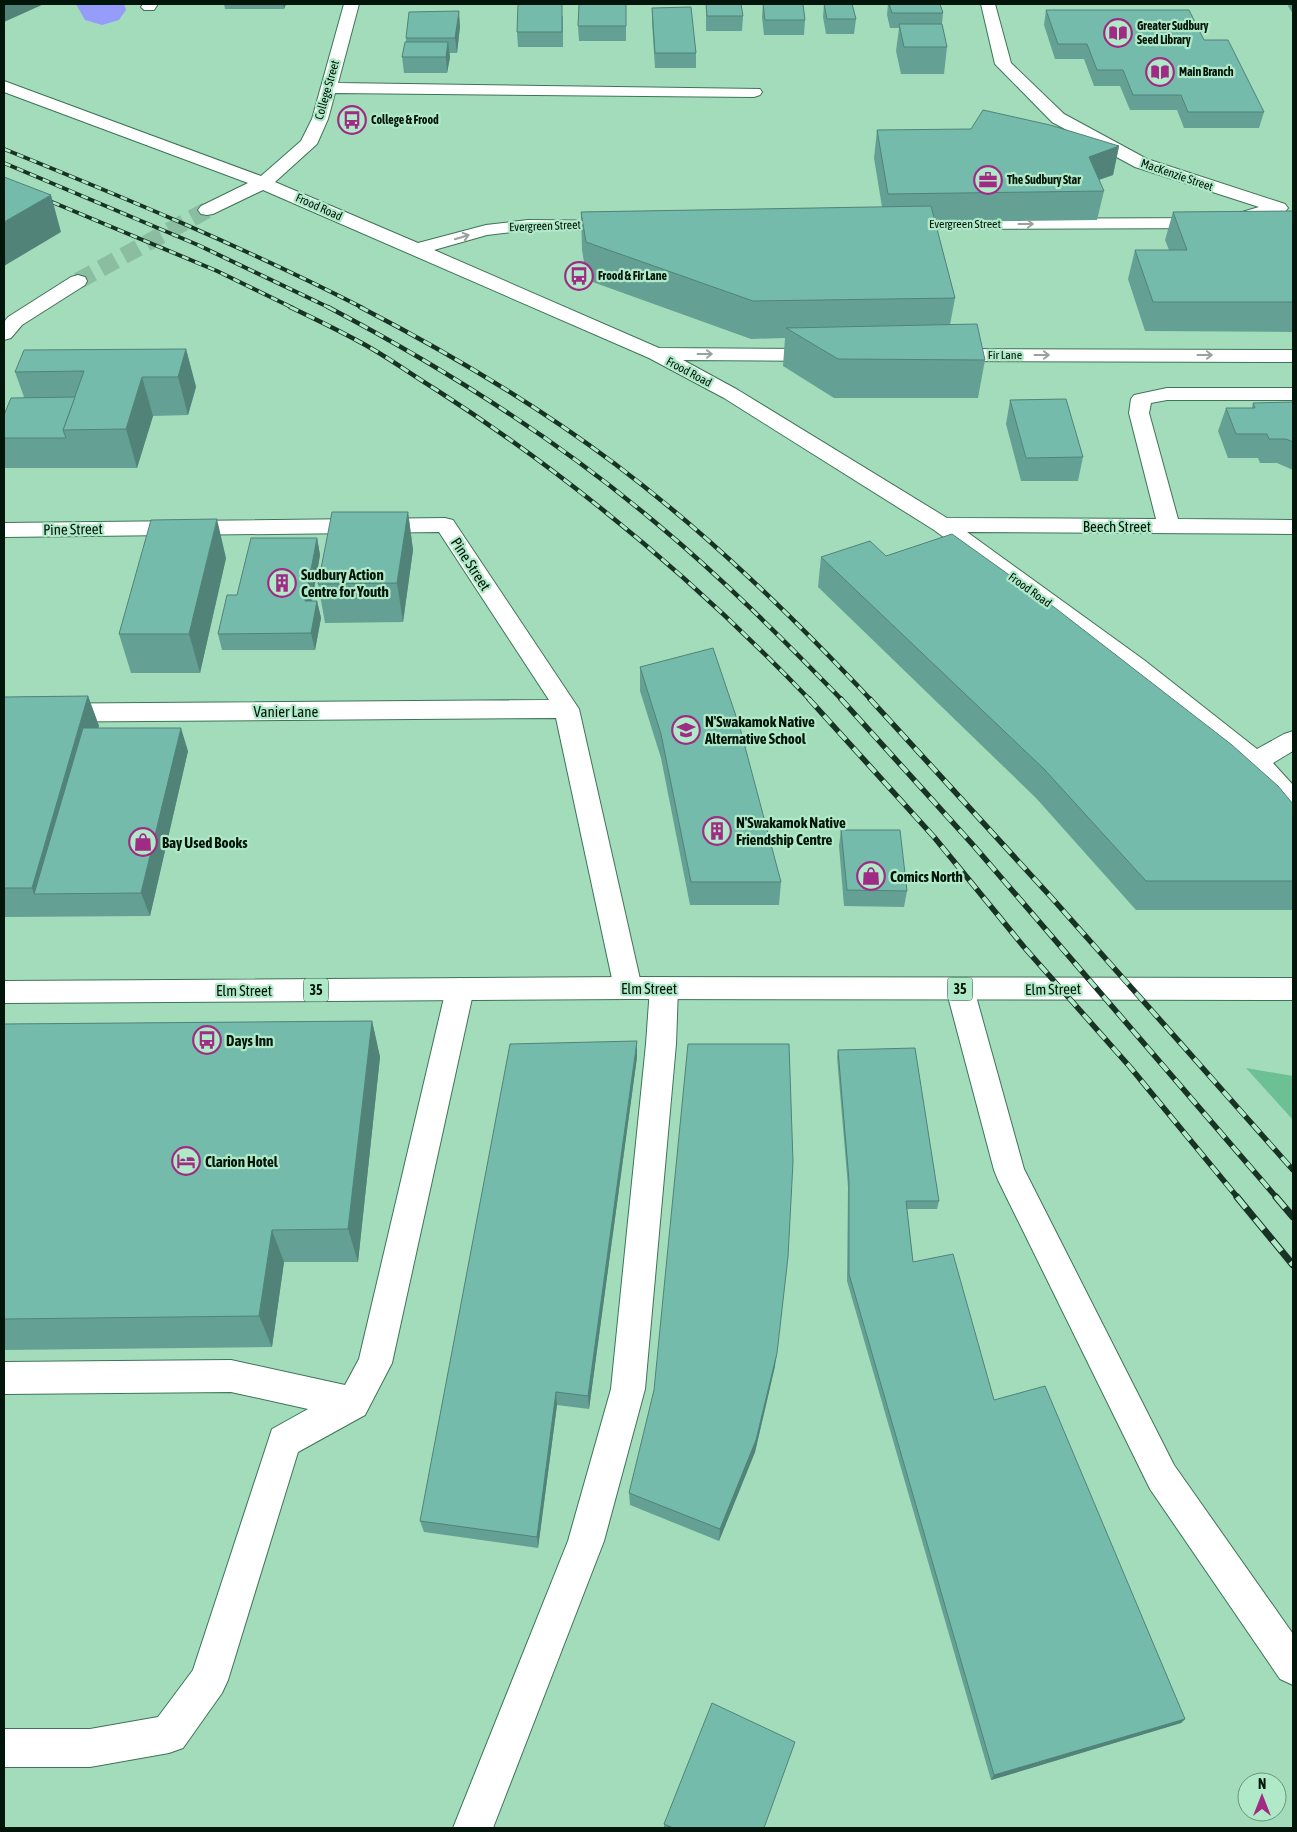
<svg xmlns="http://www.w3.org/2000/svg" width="1297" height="1832" font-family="'Asap Condensed',sans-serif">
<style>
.green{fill:#6dc094}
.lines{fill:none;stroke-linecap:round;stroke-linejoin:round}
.river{fill:#959cf9;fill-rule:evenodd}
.minor-tunnel{stroke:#8bbea0;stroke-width:17;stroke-dasharray:17 9;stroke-linecap:butt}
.minor-casing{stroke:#3d7457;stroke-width:2}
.major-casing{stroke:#3d7457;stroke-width:2}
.minor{fill:#fff;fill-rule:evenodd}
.major{fill:#fff;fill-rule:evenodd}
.rail-far3-casing{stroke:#183224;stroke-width:4}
.rail-far2-casing{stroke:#183224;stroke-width:4.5}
.rail-far1-casing{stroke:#183224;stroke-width:5.5}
.rail-casing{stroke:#183224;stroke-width:7}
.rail-far3{stroke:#b0e9c8;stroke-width:2.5;stroke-dasharray:7;stroke-linecap:butt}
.rail-far2{stroke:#b0e9c8;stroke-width:3;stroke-dasharray:9;stroke-linecap:butt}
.rail-far1{stroke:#b0e9c8;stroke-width:4;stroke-dasharray:11;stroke-linecap:butt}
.rail{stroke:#b0e9c8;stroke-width:5;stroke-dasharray:14;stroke-linecap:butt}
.wall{fill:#64a194}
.shaded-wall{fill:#518378}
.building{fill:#74bbac;stroke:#518378}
.oneway{stroke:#99a19d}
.labels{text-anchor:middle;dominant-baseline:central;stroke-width:4.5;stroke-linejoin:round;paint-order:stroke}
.far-poi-label{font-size:12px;font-weight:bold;fill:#01150a;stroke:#b0e9c8;text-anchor:start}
.far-street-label{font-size:12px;fill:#01150a;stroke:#b0e9c8}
.shield{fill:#b0e9c8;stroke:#365543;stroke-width:1}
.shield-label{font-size:14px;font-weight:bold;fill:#01150a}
.street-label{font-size:15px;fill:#01150a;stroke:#b0e9c8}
.poi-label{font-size:15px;font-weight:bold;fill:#01150a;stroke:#b0e9c8;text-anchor:start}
</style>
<rect width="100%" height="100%" fill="#a3dcbb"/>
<!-- green -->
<path class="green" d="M1246 1068 1293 1076V1120Z"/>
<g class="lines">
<!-- river -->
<path class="river" d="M76 4H124L126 10 119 20 102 25 85 20Z"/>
<!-- minor-tunnel -->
<path class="minor-tunnel" d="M78 281 207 210"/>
<defs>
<g id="minor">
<path d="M143 4H158L154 10H144L141 7Z"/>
<path d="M344 4H359L338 83 760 89 762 92 760 95 754 97 335 93 328 119 317 144 275 182 418 243 486 225 528 220 624 221 627 225 624 229 618 230H528L487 235 434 250 659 348 820 349 827 351 830 355 827 359 820 361 683 360 738 390 947 518 1156 519 1129 413 1131 399 1134 395 1167 388H1293V400H1167L1151 403 1149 413 1178 519 1293 520V534L967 532 1144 660 1257 749 1284 734 1293 731V751L1273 763 1293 785V810L1284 808 1247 767 1126 672 934 530 724 398 649 358 263 190 213 214 207 215 201 214 198 210 201 206 248 183 4 92V81L261 176 301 141 312 119Z"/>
<path d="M981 4H995L1011 63 1064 114 1147 159 1285 204 1288 208 1285 212 1223 228 899 229 893 228 890 224 893 220 899 219 1222 218 1259 207 1135 167 1052 122 995 64Z"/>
<path d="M78 275 85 277 87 281 85 285 22 325 11 338 4 340V322L8 317 71 277Z"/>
<path d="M948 349 1293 350V362L948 361 941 359 938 355 941 351Z"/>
<path d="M445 518 453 520 579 709 642 988 638 996 628 999 618 996 614 988 556 718 4 722V704L549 700 439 532 4 537V523Z"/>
<path d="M664 977 674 980 678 988 676 1044 645 1389 604 1541 493 1828H453L568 1541 611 1389 646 1044 650 988 654 980Z"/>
<path d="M460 978 470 981 474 989 392 1363 365 1415 298 1452 228 1680 222 1693 183 1748 169 1753 90 1767H4V1729H90L158 1717 193 1670 272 1429 308 1409 231 1392 4 1394V1362L231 1360 345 1385 359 1359 446 989 450 981Z"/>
<path d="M960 978 970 981 974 989 1024 1169 1174 1465 1293 1634V1685L1280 1679 1150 1489 998 1180 994 1170 946 989 950 981Z"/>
</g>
<path id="major" d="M628 977 1293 978V1000L628 999 4 1003V981Z"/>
</defs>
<!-- minor casing -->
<use href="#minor" class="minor-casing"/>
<!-- major casing -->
<use href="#major" class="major-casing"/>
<!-- minor -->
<use href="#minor" class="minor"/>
<!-- major -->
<use href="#major" class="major"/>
<defs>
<g id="rail-far3">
<path d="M4 149C125 198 246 248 363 308"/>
<path d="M4 163 198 245 330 308"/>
<path d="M40 197 217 271 293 308"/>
</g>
<g id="rail-far2">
<path d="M290 307C313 318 336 329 358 341 385 355 409 373 435 389 572 477 697 582 810 700"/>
<path d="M328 307C444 368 555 438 656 523 722 578 782 638 842 700"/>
<path d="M360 307C449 353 535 404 615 464 708 534 791 615 871 700"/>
</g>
<g id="rail-far1">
<path d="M809 699 934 837 1024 947 1130 1067 1238 1198"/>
<path d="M841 699 974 846 1277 1198"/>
<path d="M870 699 1051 897 1293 1170"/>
</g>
<g id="rail">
<path d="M1237 1197 1293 1265"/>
<path d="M1276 1197 1293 1217"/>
</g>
</defs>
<!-- rail-far3 casing -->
<use href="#rail-far3" class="rail-far3-casing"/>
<!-- rail-far2 casing -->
<use href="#rail-far2" class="rail-far2-casing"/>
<!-- rail-far1 casing -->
<use href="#rail-far1" class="rail-far1-casing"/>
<!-- rail casing -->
<use href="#rail" class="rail-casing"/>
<!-- rail-far3 -->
<use href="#rail-far3" class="rail-far3"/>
<!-- rail-far2 -->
<use href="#rail-far2" class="rail-far2"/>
<!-- rail-far1 -->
<use href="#rail-far1" class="rail-far1"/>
<!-- rail -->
<use href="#rail" class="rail"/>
</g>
<!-- wall -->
<g class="wall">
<path d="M224 4H286L284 9H225Z"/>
<path d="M626 4V41H579L578 26Z"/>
<path d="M706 4 743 16 742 31H706Z"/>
<path d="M763 4 805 20 804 35H764L762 17Z"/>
<path d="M824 4H852L856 19 854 34H826L823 17Z"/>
<path d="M888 4H940L943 13 942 24 947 47 944 74H901L896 51 899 28H890L887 15Z"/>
<path d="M1289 4H1293V14L1288 6Z"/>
<path d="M652 8 696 53V68H655L652 23Z"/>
<path d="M1046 10 1204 40 1264 112 1259 128H1184L1177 110H1130L1120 86H1094L1084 59H1055L1044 25Z"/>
<path d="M563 16V47H518L517 32Z"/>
<path d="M460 26 457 53H449L450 57 447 73H404L402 57 406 42V38Z"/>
<path d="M877 130 1119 146 1113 175 1099 180 1104 191 1097 220 935 222 955 298 950 325 985 360 978 398H834L783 366 785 338 751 339 587 280 582 250 581 212 882 207 874 158Z"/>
<path d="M1293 211V332L1145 331 1128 279 1135 250H1169L1165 240 1173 212Z"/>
<path d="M186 349 196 387 188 415 153 416 137 468H5L4 464V415L24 397 15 372Z"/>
<path d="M1010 400 1083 457 1078 481H1021L1006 424Z"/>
<path d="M1293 402V470L1277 463H1260L1258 458H1228L1218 431 1226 408H1252L1253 403Z"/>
<path d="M408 512 413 550 403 622 325 623 318 584Z"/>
<path d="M317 538 320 555 312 601H317L321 618 315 650H222L218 634 237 595Z"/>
<path d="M886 556 1293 804V910H1136L1036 798 818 587 821 557Z"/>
<path d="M226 558 200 673H131L119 634Z"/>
<path d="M640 667 781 882 779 905H690L661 758 640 691Z"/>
<path d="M88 696 99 726 98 728 188 751 150 916 4 917V697Z"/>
<path d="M841 830 907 891 904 907 844 906 839 846Z"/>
<path d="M372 1021 380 1057 358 1262H284L272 1347 4 1350V1024Z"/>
<path d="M838 1050 939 1201 937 1209H907L913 1262 994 1400 1185 1719 1181 1723 991 1780 847 1281 848 1187 837 1057Z"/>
<path d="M637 1057 589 1409 557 1405 538 1548 424 1532 420 1521Z"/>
<path d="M775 1366 755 1452 719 1541 630 1505 629 1493Z"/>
<path d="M664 1824 764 1828H664Z"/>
</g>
<!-- shaded-wall -->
<g class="shaded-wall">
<path d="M7 4H44L4 22V5Z"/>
<path d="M283 4H286L284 9Z"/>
<path d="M459 11 460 26 457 53 455 38Z"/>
<path d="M448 42 450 57 447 73 446 57Z"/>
<path d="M1119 146 1113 175 1083 185 1089 157Z"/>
<path d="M51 195 61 232 4 266V222Z"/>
<path d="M186 349 196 387 188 415 178 377Z"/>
<path d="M142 377 153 416 137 468 126 429Z"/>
<path d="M408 512 413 550 403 622 397 583Z"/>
<path d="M217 519 226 558 200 673 189 634Z"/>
<path d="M317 538 320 555 309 618 305 601Z"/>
<path d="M317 601 321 618 315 650 311 633Z"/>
<path d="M88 696 99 726 51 893 34 894 32 888Z"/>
<path d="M181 728 188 751 150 916 141 893Z"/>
<path d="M372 1021 380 1057 358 1262 348 1229Z"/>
<path d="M637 1041V1057L589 1409 588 1396Z"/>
<path d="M272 1230 284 1262 272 1347 259 1316Z"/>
<path d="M777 1353 775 1366 755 1452 719 1541 720 1529Z"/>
<path d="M556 1392 557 1405 538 1548 537 1537Z"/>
<path d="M1185 1719 1181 1723 991 1780 994 1775Z"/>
</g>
<!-- building -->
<g class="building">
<path d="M518 4H562V32H517Z"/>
<path d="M579 4H626V26H578Z"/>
<path d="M706 4H741L743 16H707Z"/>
<path d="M763 4H803L805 20H765Z"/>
<path d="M824 4H852L856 19H827Z"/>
<path d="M889 4H940L943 13H892Z"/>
<path d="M691 7 696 53H655L652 8Z"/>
<path d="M1046 10H1189L1204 40H1228L1264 112H1188L1181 95H1133L1123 70H1097L1087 44H1058Z"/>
<path d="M459 11 455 38H406L409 12Z"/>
<path d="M899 24H942L947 47H904Z"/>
<path d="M405 42H448L446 57H402Z"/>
<path d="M983 110 1050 125 1119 146 1089 157 1104 191 888 194 877 130 971 129Z"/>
<path d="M4 177 51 195 4 222Z"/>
<path d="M931 206 955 298 753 301 586 242 581 212Z"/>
<path d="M1293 211V302H1153L1135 250H1187L1173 212Z"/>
<path d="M977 324 985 360 838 359 786 328Z"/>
<path d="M186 349 178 377H142L126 429 63 430 84 371 15 372 24 350Z"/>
<path d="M75 397 63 430 66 438H4V415L11 398Z"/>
<path d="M1066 399 1083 457 1026 458 1010 400Z"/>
<path d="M1293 402V442L1286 439H1269L1267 434H1236L1226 408H1255L1253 403Z"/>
<path d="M332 512H408L397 583 318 584Z"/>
<path d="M217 519 189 634H119L151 520Z"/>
<path d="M952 534 1054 607 1232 745 1278 786 1293 804V881H1146L1044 769 821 557 870 541 886 556Z"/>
<path d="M251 538H317L305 601H317L311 633 218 634 227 595H237Z"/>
<path d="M713 648 740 728 781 882H691L661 734 640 667Z"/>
<path d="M88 696 32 888H4V697Z"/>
<path d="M83 728H181L141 893 34 894Z"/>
<path d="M841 830H900L907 891 847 890Z"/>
<path d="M372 1021 348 1229 272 1230 259 1316 4 1319V1024Z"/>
<path d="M637 1041 588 1396 556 1392 537 1537 420 1521 510 1044Z"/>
<path d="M688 1044H789L793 1162 788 1257 777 1353 756 1440 720 1529 629 1493 654 1390Z"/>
<path d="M915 1048 939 1201H906L913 1262 953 1254 994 1400 1045 1386 1185 1719 994 1775 849 1274V1180L838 1050Z"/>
<path d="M712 1703 795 1742 764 1828H673L664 1824Z"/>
</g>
<!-- one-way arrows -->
<defs><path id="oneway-shaft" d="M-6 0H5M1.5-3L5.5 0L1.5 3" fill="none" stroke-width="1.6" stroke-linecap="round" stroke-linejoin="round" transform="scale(1.25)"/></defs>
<g class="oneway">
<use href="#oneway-shaft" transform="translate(1026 224)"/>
<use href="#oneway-shaft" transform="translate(462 237) rotate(-17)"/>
<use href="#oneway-shaft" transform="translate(705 354)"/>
<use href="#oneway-shaft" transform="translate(1042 355)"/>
<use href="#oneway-shaft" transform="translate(1205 355)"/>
</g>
<!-- icons -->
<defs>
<symbol id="library-ring" viewBox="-11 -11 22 22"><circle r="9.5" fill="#b0e9c8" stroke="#a02b84" stroke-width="1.5"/><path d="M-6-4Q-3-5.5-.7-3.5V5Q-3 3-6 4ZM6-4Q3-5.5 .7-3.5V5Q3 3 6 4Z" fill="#a02b84"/></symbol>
<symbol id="bus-ring" viewBox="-11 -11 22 22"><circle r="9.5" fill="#b0e9c8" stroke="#a02b84" stroke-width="1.5"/><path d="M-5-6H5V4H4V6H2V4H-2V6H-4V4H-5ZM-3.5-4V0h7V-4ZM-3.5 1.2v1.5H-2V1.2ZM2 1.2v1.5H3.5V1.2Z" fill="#a02b84"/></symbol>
<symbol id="office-ring" viewBox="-11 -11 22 22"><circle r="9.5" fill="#b0e9c8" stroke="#a02b84" stroke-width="1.5"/><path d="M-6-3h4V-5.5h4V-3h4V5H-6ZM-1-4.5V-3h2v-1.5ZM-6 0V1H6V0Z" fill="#a02b84"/></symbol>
<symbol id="building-ring" viewBox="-11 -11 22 22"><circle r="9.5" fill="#b0e9c8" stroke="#a02b84" stroke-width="1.5"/><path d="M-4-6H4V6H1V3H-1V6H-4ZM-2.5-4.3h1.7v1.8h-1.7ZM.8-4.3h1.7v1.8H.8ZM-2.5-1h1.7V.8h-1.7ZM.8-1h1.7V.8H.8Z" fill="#a02b84"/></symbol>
<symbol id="school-ring" viewBox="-11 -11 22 22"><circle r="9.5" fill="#b0e9c8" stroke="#a02b84" stroke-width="1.5"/><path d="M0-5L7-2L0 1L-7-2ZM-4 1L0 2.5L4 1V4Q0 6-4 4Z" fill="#a02b84"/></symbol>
<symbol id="shop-ring" viewBox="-11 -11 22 22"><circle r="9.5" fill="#b0e9c8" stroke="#a02b84" stroke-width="1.5"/><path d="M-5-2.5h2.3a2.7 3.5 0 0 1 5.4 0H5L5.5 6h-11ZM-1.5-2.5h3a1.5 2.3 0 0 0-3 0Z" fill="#a02b84"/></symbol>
<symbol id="hotel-ring" viewBox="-11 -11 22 22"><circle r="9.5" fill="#b0e9c8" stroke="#a02b84" stroke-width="1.5"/><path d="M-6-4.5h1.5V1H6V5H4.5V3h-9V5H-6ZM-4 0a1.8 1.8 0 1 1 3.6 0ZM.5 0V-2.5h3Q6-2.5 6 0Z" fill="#a02b84"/></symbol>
</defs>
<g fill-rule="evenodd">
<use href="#library-ring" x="1102" y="17" width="32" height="32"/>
<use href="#library-ring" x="1144" y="56" width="32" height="32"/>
<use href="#bus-ring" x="336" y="104" width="32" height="32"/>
<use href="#office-ring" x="972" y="164" width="32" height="32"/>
<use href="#bus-ring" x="563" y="260" width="32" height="32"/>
<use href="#building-ring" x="266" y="567" width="32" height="32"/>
<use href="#school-ring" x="670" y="714" width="32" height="32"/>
<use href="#building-ring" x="701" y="815" width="32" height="32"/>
<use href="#shop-ring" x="127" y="826" width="32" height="32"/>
<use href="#shop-ring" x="855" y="860" width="32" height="32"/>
<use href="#bus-ring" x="191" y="1024" width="32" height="32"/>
<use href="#hotel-ring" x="170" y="1145" width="32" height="32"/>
</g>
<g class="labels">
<!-- far-poi labels -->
<g class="far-poi-label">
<text x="1137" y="26">Greater Sudbury<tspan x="1137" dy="14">Seed Library</tspan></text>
<text x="1179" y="72">Main Branch</text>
<text x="371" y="120">College &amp; Frood</text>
<text x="1007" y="180">The Sudbury Star</text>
<text x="598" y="276">Frood &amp; Fir Lane</text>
</g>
<!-- far-street labels -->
<g class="far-street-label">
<text transform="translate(327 90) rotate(-74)">College Street</text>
<text transform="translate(1177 175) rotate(19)">MacKenzie Street</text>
<text transform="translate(319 207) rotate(24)">Frood Road</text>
<text x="965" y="224">Evergreen Street</text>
<text transform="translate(545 226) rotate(-2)">Evergreen Street</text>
<text x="1005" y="355">Fir Lane</text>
<text transform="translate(689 372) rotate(28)">Frood Road</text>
<text transform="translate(1030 590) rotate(36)">Frood Road</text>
</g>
<!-- shield labels -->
<g class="shield">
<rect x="947.5" y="977.5" width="25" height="23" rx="4"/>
<rect x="303.5" y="978.5" width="25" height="23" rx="4"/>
</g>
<g class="shield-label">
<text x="960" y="989">35</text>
<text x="316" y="990">35</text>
</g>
<!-- street labels -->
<g class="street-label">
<text x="1117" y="526">Beech Street</text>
<text transform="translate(73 529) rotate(-1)">Pine Street</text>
<text transform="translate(471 564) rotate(57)">Pine Street</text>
<text x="286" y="711">Vanier Lane</text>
<text x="649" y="988">Elm Street</text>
<text transform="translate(1053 989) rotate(-1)">Elm Street</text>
<text x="244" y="990">Elm Street</text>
</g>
<!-- poi labels -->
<g class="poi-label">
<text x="301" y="574">Sudbury Action<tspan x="301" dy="17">Centre for Youth</tspan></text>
<text x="705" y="721">N'Swakamok Native<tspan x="705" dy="17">Alternative School</tspan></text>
<text x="736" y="822">N'Swakamok Native<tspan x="736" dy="17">Friendship Centre</tspan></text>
<text x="162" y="842">Bay Used Books</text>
<text x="890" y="876">Comics North</text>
<text x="226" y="1040">Days Inn</text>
<text x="205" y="1161">Clarion Hotel</text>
</g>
</g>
<!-- border -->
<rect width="1297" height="1832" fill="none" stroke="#01150a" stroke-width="10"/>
<!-- north arrow -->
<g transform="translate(1262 1797)"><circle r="24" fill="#b0e9c8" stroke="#6a947c"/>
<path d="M0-4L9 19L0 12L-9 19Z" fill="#a02b84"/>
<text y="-8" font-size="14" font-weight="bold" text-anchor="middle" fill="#01150a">N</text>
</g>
</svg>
